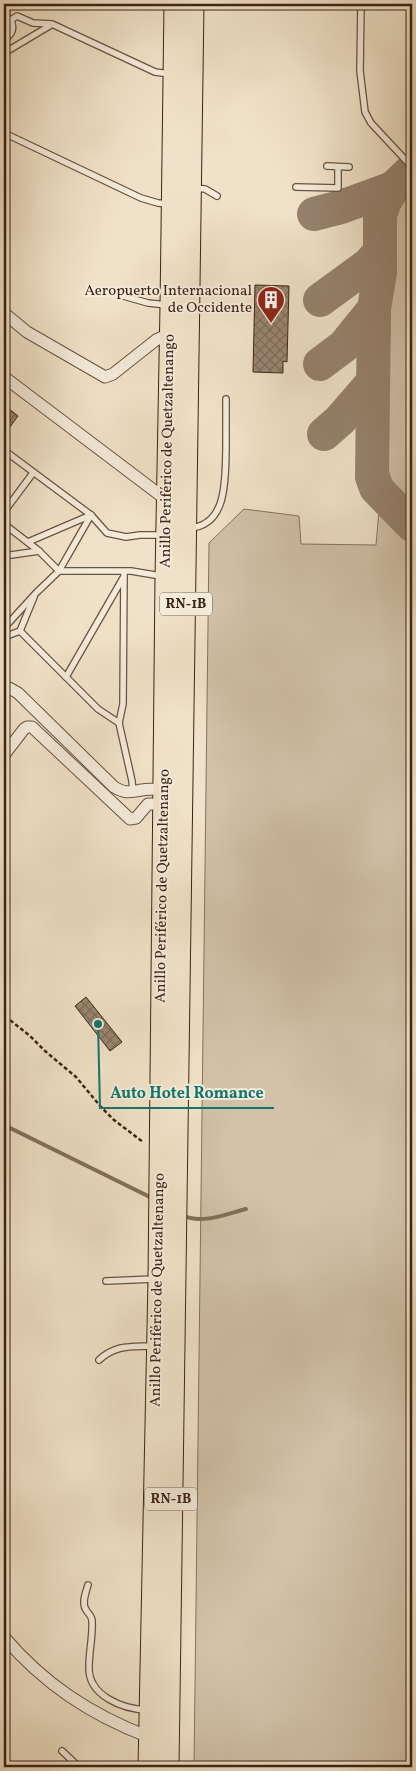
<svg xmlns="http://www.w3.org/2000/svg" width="416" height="1771" font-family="Vollkorn,serif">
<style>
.grass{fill:#d1c2a9;stroke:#86725e}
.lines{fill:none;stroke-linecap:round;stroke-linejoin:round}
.stream{stroke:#836f5b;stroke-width:4}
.taxiway{stroke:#96826e;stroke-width:34}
.building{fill:url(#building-cross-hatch);stroke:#3c2314}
.lane-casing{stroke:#695341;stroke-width:8}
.street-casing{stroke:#695341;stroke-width:13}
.highway-casing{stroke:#3c2314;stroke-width:23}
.path{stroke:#3c2314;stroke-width:2.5;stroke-dasharray:4 2.5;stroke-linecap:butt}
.lane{stroke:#f5ecdb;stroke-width:5.5}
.street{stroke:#f5ecdb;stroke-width:11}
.highway{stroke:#f0e2c8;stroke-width:21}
.labels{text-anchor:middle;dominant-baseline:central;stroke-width:4;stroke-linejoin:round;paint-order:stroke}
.shield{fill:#f5ecdb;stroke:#745f50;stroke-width:1}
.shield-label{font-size:14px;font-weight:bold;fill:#3c2314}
.poi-label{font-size:15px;fill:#3c2314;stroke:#f5ecdb;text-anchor:end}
.street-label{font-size:15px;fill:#3c2314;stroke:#f5ecdb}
.leader{fill:none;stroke:#0f766e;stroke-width:2}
.callout-dot{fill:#0f766e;stroke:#f5ecdb;stroke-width:2}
.callout-label{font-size:16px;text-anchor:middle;font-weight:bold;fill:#0f766e;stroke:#f5ecdb;stroke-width:4;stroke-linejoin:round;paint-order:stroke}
</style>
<defs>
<pattern id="building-cross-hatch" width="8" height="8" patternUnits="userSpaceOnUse" patternTransform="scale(1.25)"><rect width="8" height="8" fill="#9a8672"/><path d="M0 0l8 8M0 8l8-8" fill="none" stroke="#7f6d5c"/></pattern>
</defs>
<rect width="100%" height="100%" fill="#f0e2c8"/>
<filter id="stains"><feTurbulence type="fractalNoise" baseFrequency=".004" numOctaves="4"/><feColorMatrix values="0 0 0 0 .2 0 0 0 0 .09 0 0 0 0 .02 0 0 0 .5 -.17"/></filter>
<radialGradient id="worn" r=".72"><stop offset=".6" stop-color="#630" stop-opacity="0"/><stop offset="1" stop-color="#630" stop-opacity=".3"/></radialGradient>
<!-- grass -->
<g class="grass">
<path d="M412 190V509C399 495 390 483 387 464L392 223 400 205Z"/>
<path d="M244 509 299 516 301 544 376 545 379 511 412 544V1767H194L209 543Z"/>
</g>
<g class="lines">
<!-- stream -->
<g class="stream">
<path d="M4 1125 152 1198"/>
<path d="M182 1215C201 1225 226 1214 246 1209"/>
</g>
<!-- taxiway -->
<g class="taxiway">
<path d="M412 170 393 188 385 201 380 215V272L374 309 372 477 376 488 412 525"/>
<path d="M314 214 341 207 393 188"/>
<path d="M320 300 368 265 380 252"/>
<path d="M320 364 344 346 374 309"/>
<path d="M324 434 340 420 373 382"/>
</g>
</g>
<!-- building -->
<g class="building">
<path d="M255 285 289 286 287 362 283 361V373L253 372Z"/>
<path d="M4 405 18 416 4 435Z"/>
<path d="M86 997 122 1042 110 1051 75 1006Z"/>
</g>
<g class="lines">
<defs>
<g id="lane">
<path d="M361 4 360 71 365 112 371 123 412 167"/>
<path d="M4 15C15 21 16 33 4 39"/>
<path d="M6 15 7 4"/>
<path d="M11 20 17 16 33 23 52 24 155 72 170 74"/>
<path d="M4 53 51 25"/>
<path d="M4 133 141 198 158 203 168 204"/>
<path d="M327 166 349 167"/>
<path d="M296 187 338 188V167"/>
<path d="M193 188 205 189 217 196"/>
<path d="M120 295 148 303 167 305"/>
<path d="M5 451 91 515 107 533 126 537 140 535H162"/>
<path d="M4 512 33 473"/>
<path d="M4 524 39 551 59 571H131L161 576"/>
<path d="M189 528C228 526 225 478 226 450 226 433 226 416 226 399"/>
<path d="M28 542 91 515"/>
<path d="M4 556 39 551"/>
<path d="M124 572 123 704 119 723 132 781 133 793"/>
<path d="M4 628 36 593 59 571 91 515"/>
<path d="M20 631 98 709 119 723"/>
<path d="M4 637 20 631 34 597"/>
<path d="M66 677 123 578"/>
<path d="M106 1281 155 1279"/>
<path d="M99 1360C116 1344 132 1347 153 1346"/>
<path d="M88 1585C86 1592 82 1601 85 1608 87 1613 92 1615 92 1621 93 1636 89 1651 89 1667 88 1696 123 1709 147 1710"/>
<path d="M62 1751 79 1767"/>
</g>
<g id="street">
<path d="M4 313 27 332 105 377 113 374 156 340 171 333"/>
<path d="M4 377 168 501"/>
<path d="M4 689 9 688 18 693 114 787C126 794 129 792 142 790 149 789 157 789 164 789"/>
<path d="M4 755 24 729 27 727H32L130 819 136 818 148 804H163"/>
<path d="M4 1637C44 1684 91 1715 149 1737"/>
</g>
<g id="highway">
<path d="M149 1767 159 1279 166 577 171 306 175 4"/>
<path d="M168 1767 193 4"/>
</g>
</defs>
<!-- lane casing -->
<use href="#lane" class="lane-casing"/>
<!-- street casing -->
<use href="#street" class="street-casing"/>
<!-- highway casing -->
<use href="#highway" class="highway-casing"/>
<!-- path -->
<path class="path" d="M4 1022 10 1020 30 1036 45 1051 76 1077 101 1107 114 1120 143 1142"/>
<!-- lane -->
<use href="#lane" class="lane"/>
<!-- street -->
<use href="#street" class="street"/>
<!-- highway -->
<use href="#highway" class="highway"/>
</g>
<!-- icons -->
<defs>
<symbol id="building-pin" viewBox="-11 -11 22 30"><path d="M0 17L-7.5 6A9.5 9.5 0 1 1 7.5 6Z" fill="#8f2418" stroke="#f5ecdb"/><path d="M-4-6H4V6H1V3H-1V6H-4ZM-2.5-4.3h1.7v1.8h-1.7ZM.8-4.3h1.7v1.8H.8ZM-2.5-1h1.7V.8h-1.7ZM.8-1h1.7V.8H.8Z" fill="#fff"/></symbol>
</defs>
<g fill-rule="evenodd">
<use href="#building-pin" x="255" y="284" width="32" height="43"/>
</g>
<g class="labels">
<!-- shield labels -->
<g class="shield">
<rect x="160" y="592.5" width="52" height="23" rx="4"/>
<rect x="145" y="1487.5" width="52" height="23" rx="4"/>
</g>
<g class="shield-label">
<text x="186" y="604">RN-1B</text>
<text x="171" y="1499">RN-1B</text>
</g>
<!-- poi labels -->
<g class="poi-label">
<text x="252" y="291">Aeropuerto Internacional<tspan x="252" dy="17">de Occidente</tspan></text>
</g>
<!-- street labels -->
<g class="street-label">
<text transform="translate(168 451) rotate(-89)">Anillo Periférico de Quetzaltenango</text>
<text transform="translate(163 886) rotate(-89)">Anillo Periférico de Quetzaltenango</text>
<text transform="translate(158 1290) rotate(-89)">Anillo Periférico de Quetzaltenango</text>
</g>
</g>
<!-- callouts -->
<path class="leader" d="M98 1024L100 1108H274"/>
<circle class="callout-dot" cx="98" cy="1024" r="5"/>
<g class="callout-label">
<text x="187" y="1098">Auto Hotel Romance</text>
</g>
<!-- margin -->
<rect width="416" height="1771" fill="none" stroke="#f0e2c8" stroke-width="20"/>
<rect x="5" y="5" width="406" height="1761" fill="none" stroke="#3c2314" stroke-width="2.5"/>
<rect x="10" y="10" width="396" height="1751" fill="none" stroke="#3c2314"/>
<rect width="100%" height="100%" filter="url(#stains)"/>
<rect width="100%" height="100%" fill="url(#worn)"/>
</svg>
